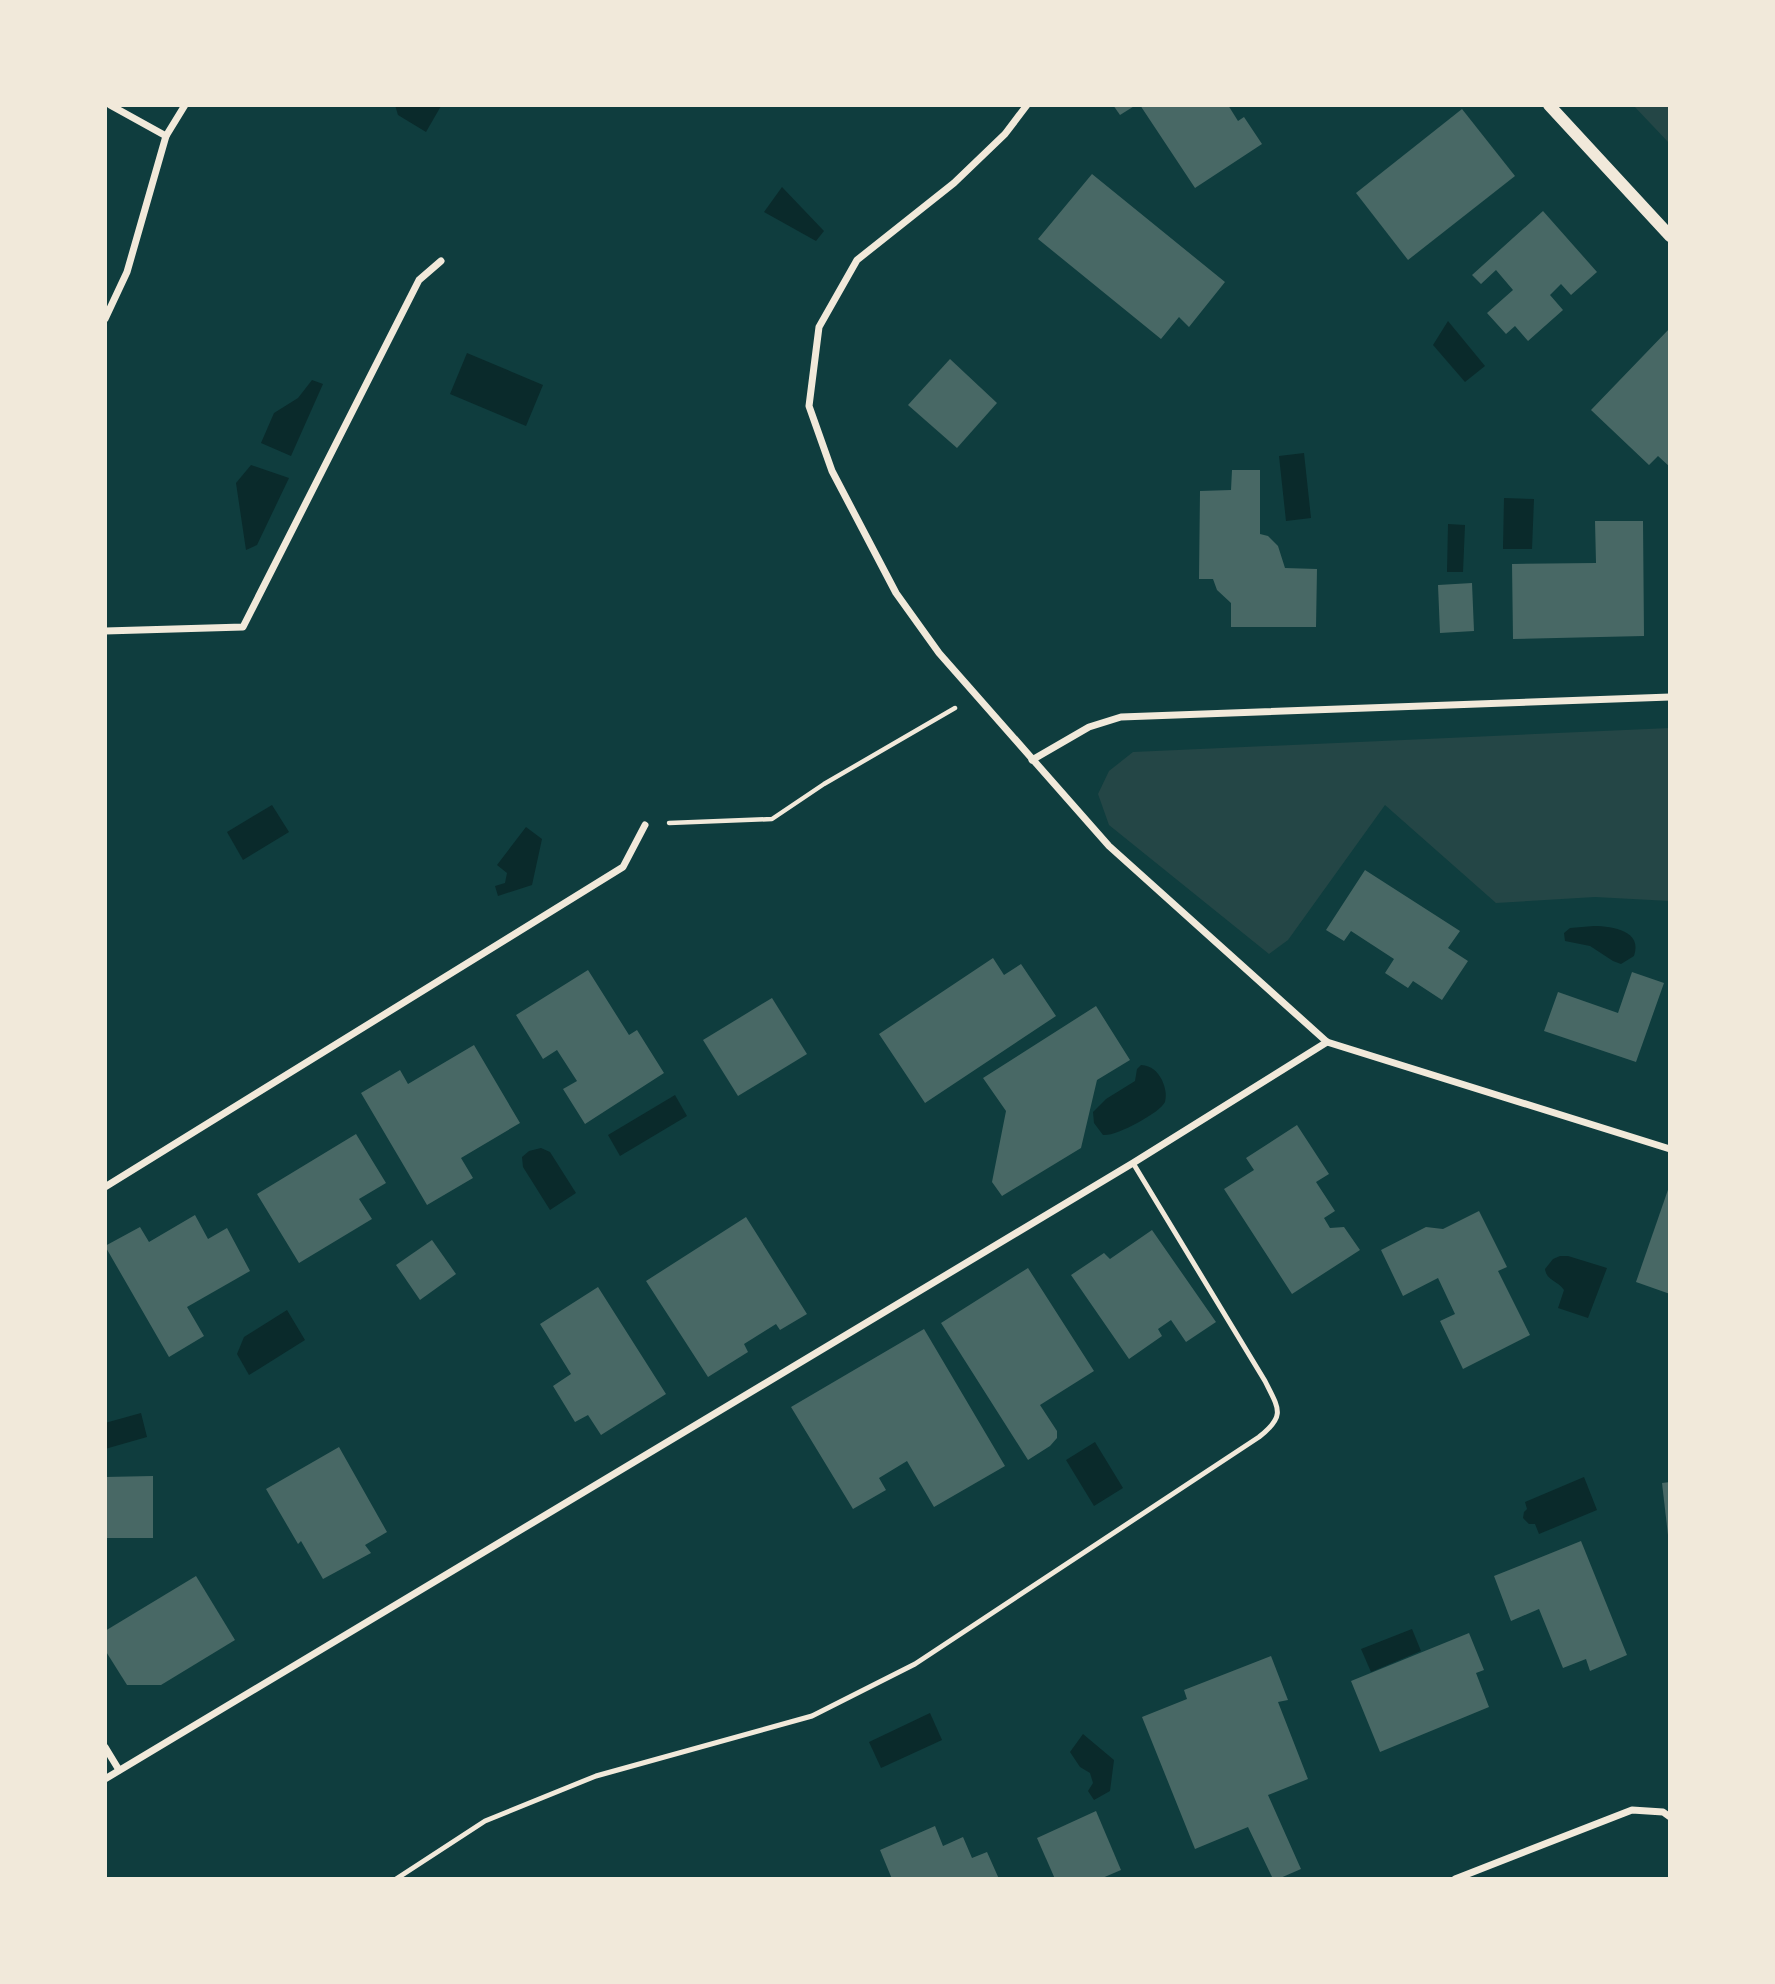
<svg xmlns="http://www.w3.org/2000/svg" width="1775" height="1984" font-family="'Work Sans',sans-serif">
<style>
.green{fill:#244646}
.water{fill:#0a2a2b}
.building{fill:#486865}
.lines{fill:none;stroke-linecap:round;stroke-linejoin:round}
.path{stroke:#f1e9da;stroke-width:4.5}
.service{stroke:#f1e9da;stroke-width:5}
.minor{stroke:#f1e9da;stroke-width:7}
.tertiary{stroke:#f1e9da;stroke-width:12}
</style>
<rect width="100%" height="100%" fill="#0f3d3e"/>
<!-- green -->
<g class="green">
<path d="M1633 105H1670V144Z"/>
<path d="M1670 728V901L1595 897 1496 903 1385 805 1288 940 1269 954 1109 825 1098 794 1109 771 1133 752Z"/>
</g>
<!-- water -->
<g class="water">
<path d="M395 105H439L441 106 426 132 398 115Z"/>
<path d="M782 187 824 231 816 241 764 212Z"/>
<path d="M1448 321 1485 366 1465 382 1433 345Z"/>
<path d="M467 353 543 385 526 426 450 394Z"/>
<path d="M312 380 323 384 291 456 261 443 274 413 298 398Z"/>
<path d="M1304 453 1311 518 1286 521 1279 456Z"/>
<path d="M251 465 289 478 257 545 246 550 236 483Z"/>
<path d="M1504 498 1534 499 1532 549H1503Z"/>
<path d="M1448 524 1465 525 1463 572H1447Z"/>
<path d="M272 805 289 832 243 860 227 832Z"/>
<path d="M526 827 542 839 532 885 498 896 495 886 505 883 507 873 497 865Z"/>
<path d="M1594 926C1613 926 1643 931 1634 956L1621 964 1613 961 1590 946 1565 941 1564 933 1570 928Z"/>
<path d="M1141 1065C1152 1066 1157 1071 1162 1080 1165 1087 1167 1094 1165 1102 1160 1113 1115 1137 1103 1135L1094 1123 1093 1112 1106 1099 1135 1081 1137 1069Z"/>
<path d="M675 1095 687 1116 620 1156 608 1135Z"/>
<path d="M541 1148 550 1152 576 1193 550 1210 523 1167 522 1157 529 1151Z"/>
<path d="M1560 1256H1568L1607 1268 1588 1318 1558 1308 1564 1290C1558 1281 1546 1280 1545 1269L1553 1259Z"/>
<path d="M287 1310 305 1340 249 1375 237 1354 244 1337Z"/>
<path d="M141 1413 147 1437 105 1449V1423Z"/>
<path d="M1095 1442 1123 1488 1094 1506 1066 1460Z"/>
<path d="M1584 1477 1597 1510 1539 1534 1535 1524H1529L1523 1518 1524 1512 1527 1509 1525 1502Z"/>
<path d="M1412 1629 1421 1651 1371 1672 1361 1649Z"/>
<path d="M930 1713 942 1740 881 1768 869 1742Z"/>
<path d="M1083 1734 1114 1760 1110 1791 1094 1800 1088 1791 1093 1783 1090 1773 1080 1767 1070 1752Z"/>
</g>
<!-- building -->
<g class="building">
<path d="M1113 105H1136L1120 115Z"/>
<path d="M1140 105H1228L1238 121 1244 117 1262 144 1195 188Z"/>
<path d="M1462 109 1515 176 1408 260 1356 193Z"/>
<path d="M1092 174 1225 282 1189 327 1179 317 1161 339 1038 239Z"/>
<path d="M1543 211 1597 272 1571 295 1561 284 1550 295 1563 310 1528 341 1515 326 1506 334 1487 313 1513 290 1496 270 1481 284 1472 275Z"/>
<path d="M1670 328V467L1658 456 1649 465 1591 410Z"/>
<path d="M950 359 997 403 957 448 908 405Z"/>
<path d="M1232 470H1260V534L1268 536 1278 546 1285 568 1317 569 1316 627H1231V603L1217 590 1213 579H1199L1200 491 1231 490Z"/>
<path d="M1595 521H1643L1644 636 1513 639 1512 564 1596 563Z"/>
<path d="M1472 583 1474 631 1440 633 1438 585Z"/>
<path d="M1365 870 1460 931 1448 948 1468 961 1442 1000 1413 981 1408 988 1385 973 1394 959 1351 931 1344 941 1326 930Z"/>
<path d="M993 958 1004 975 1021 964 1056 1016 925 1103 879 1034Z"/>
<path d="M588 970 629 1035 637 1030 664 1073 585 1124 563 1089 577 1081 557 1050 543 1059 516 1015Z"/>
<path d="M1632 972 1664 983 1636 1062 1544 1031 1558 992 1618 1013Z"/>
<path d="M772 998 807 1054 738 1096 703 1040Z"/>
<path d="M1096 1006 1130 1060 1097 1080 1081 1148 1002 1196 992 1182 1006 1111 983 1078Z"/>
<path d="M474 1045 520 1123 461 1158 473 1178 427 1205 361 1093 400 1070 408 1084Z"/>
<path d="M1297 1125 1329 1174 1316 1182 1335 1211 1324 1218 1330 1228 1344 1227 1360 1250 1292 1294 1224 1189 1254 1170 1246 1158Z"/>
<path d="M356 1134 386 1183 359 1199 372 1219 299 1263 257 1194Z"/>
<path d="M1670 1184V1294L1636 1282Z"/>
<path d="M1479 1211 1507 1267 1498 1271 1530 1335 1463 1369 1440 1321 1455 1314 1438 1278 1403 1296 1381 1250 1426 1227 1443 1229Z"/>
<path d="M195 1215 208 1239 227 1228 250 1271 187 1307 204 1336 169 1357 105 1246 140 1227 149 1242Z"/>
<path d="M746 1217 807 1314 780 1330 776 1324 744 1344 748 1352 708 1377 646 1281Z"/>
<path d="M1152 1230 1216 1322 1186 1342 1171 1320 1158 1329 1162 1336 1129 1359 1071 1275 1104 1253 1110 1259Z"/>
<path d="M432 1240 456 1274 420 1300 396 1265Z"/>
<path d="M1028 1268 1094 1371 1040 1405 1057 1431V1438L1050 1446 1028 1460 941 1323Z"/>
<path d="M598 1287 666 1394 601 1435 588 1415 575 1422 553 1386 571 1374 540 1324Z"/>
<path d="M924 1329 1005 1466 934 1507 907 1461 879 1478 886 1490 853 1509 791 1407Z"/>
<path d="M339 1447 387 1532 365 1545 371 1553 323 1579 301 1541 298 1544 266 1489Z"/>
<path d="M153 1476V1538H105V1477Z"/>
<path d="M1670 1482V1535H1668L1662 1483Z"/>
<path d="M1581 1541 1627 1655 1590 1671 1586 1659 1563 1668 1539 1609 1511 1621 1494 1576Z"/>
<path d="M196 1576 235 1640 161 1685H127L105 1650V1631Z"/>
<path d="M1469 1633 1484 1670 1476 1673 1489 1707 1380 1752 1351 1681Z"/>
<path d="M1271 1656 1288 1700 1278 1702 1308 1779 1268 1795 1301 1869 1278 1879H1273L1248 1827 1195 1849 1142 1717 1187 1699 1184 1690Z"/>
<path d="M1096 1811 1121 1870 1100 1879H1055L1037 1838Z"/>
<path d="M935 1826 943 1846 963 1837 972 1858 987 1852 999 1879H892L880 1850Z"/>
</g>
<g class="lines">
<!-- path -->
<path class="path" d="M669 823 772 819 824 784 955 708"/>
<!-- service -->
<path class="service" d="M396 1879 485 1821 596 1776 812 1716 915 1664 1259 1437C1286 1416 1279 1409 1265 1381L1133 1163"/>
<!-- minor -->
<g class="minor">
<path d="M110 105 166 136"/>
<path d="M1027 105 1005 134 954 183 857 260 819 327 809 406 832 471 896 593 939 653 1109 846 1327 1042 1670 1149"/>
<path d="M105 319 127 272 166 136 185 105"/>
<path d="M105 631 243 627 419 280 441 261"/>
<path d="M1032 760 1089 727 1121 717 1670 697"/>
<path d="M105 1187 623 867 645 825"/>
<path d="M105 1747 119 1770"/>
<path d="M105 1779 1133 1163 1327 1042"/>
<path d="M1455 1879 1632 1810 1663 1812 1670 1817"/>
</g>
<!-- tertiary -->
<path class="tertiary" d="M1549 105 1670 236"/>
</g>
<!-- border -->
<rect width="1775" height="1984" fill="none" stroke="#f1e9da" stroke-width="214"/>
</svg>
